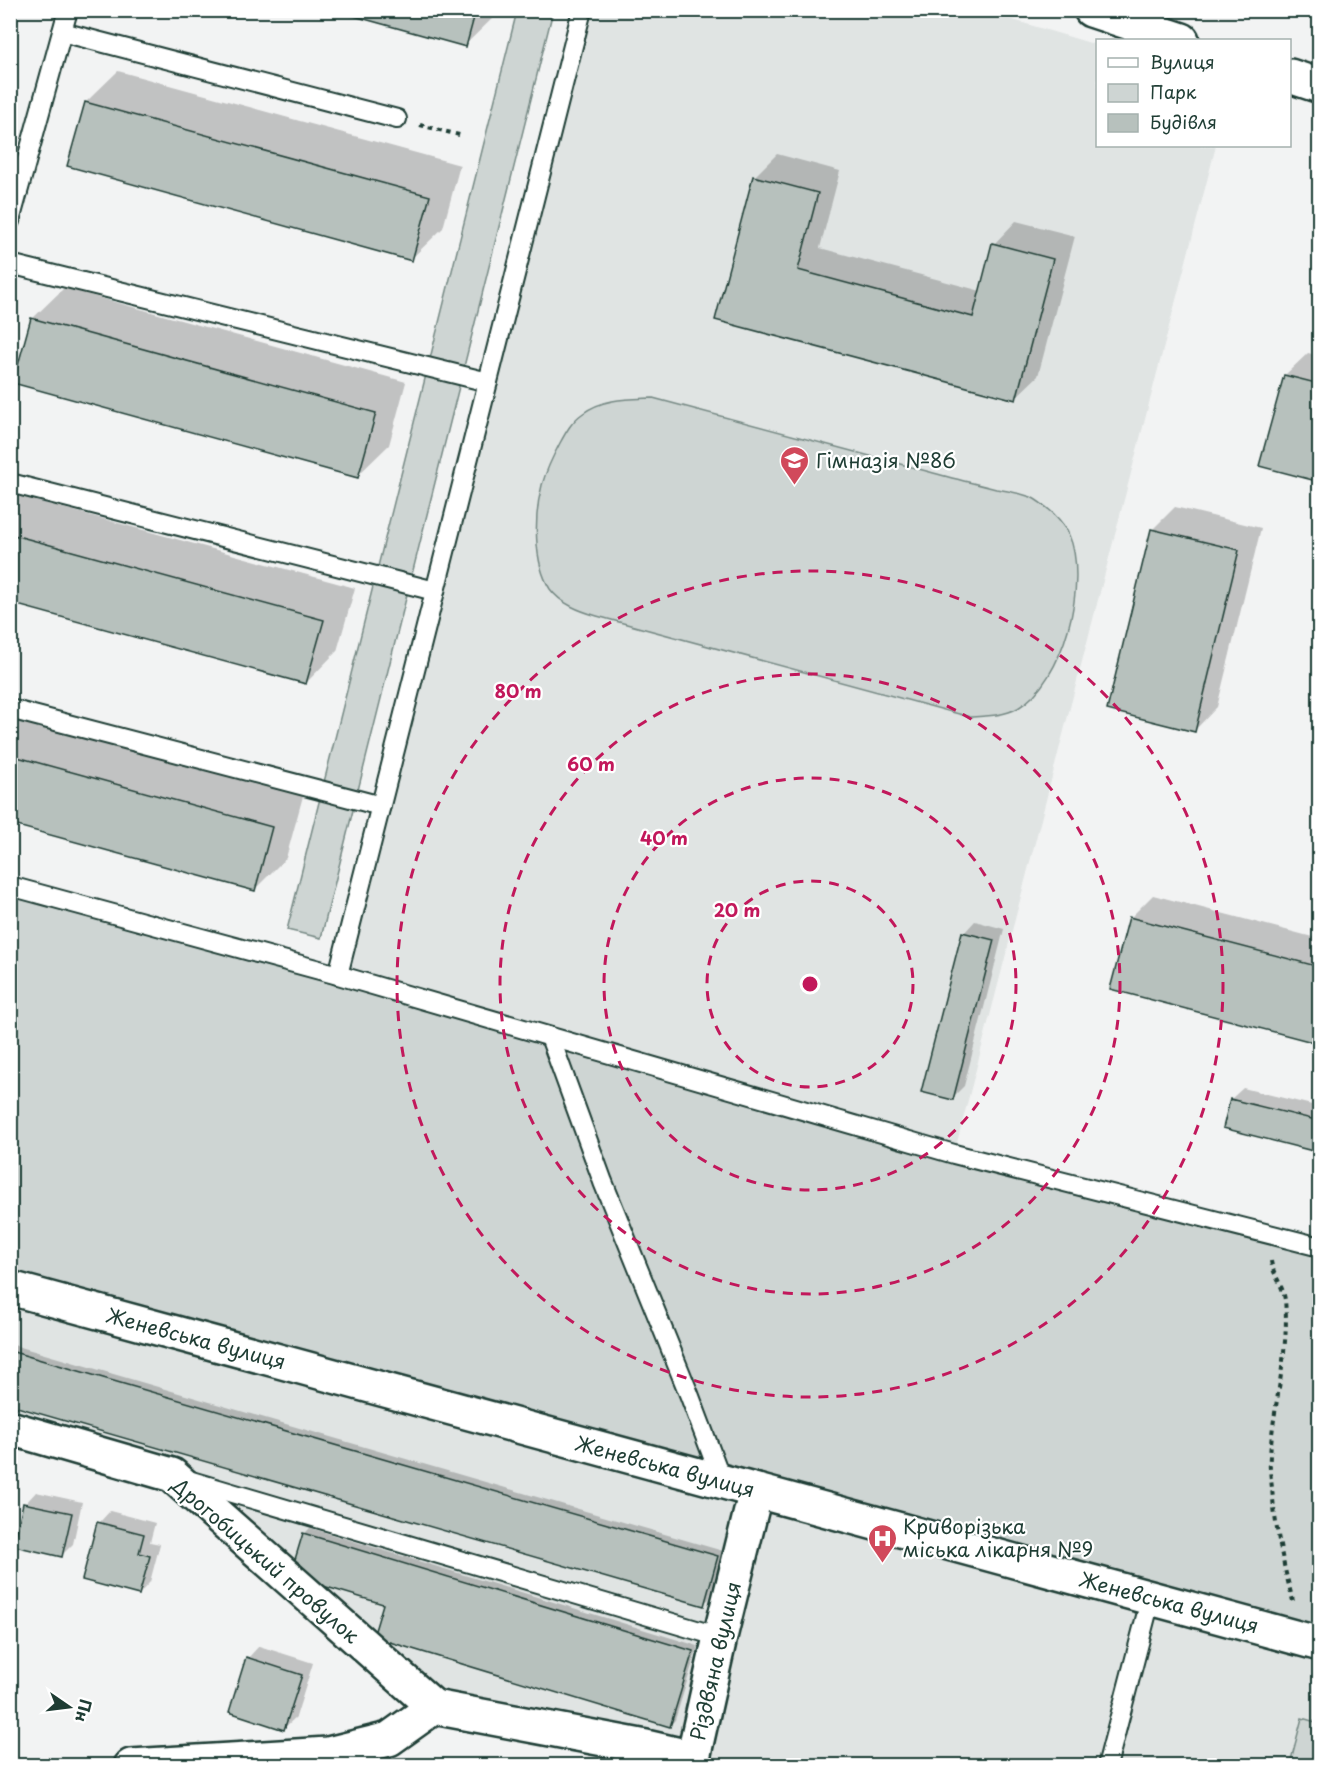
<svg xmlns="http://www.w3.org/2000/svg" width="1330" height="1776" font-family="'Playpen Sans',sans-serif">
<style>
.built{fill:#e0e4e3}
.green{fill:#ced5d3;stroke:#768984;stroke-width:1.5}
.shadow{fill:#0003}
.building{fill:#b7c1bd;stroke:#1f3d34;stroke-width:1.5}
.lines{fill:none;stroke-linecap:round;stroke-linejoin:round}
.lane-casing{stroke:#1f3d34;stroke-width:22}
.street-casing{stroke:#1f3d34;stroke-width:38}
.primary-casing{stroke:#1f3d34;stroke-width:38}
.path{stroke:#1f3d34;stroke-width:4;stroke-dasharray:4.5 4.5;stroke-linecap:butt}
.lane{stroke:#fff;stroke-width:18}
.street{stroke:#fff;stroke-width:33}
.primary{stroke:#fff;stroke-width:33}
.ring{fill:none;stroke:#c2185b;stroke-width:3;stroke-dasharray:10 8}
.labels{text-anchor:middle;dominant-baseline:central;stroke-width:4.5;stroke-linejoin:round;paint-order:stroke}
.poi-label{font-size:20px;fill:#1f3d34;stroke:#fff;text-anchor:start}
.street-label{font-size:20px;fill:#1f3d34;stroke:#fff}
.centre{fill:#c2185b;stroke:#fff;stroke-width:3}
.ring-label{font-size:18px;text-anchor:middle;font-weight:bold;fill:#c2185b;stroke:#fff;stroke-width:4.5;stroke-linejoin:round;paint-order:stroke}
</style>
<rect width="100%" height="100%" fill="#f2f3f3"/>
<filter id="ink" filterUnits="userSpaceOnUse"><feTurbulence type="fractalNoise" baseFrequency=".0167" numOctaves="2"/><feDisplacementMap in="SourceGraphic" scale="12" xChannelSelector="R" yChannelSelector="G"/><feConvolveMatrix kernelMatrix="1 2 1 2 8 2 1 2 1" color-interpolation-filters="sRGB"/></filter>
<g filter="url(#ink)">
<!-- built -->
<g class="built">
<path d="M582 11H983L1097 45 1098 146H1216L954 1154 338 975Z"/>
<path d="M10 1288 1319 1644V1765H696L434 1707 172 1475 11 1428Z"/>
</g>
<!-- green -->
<g class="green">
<path d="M517 11H553L321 938 287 930Z"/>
<path d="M653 398C745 422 837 447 930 472 951 478 973 483 996 489 1007 491 1020 493 1031 497 1039 501 1046 507 1053 513 1059 519 1066 527 1069 535 1089 581 1064 682 1018 708 1004 716 986 716 970 717L597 616C580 611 561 604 550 589 533 562 534 515 542 485 546 471 553 456 560 443 566 432 572 421 582 414 603 398 628 399 653 398Z"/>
<path d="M10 886 1319 1247V1644L11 1288Z"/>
<path d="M1302 1718 1319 1723V1765H1292L1291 1760Z"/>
</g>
<!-- shadow -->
<g class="shadow">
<path d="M338 10H498L497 14 465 45Z"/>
<path d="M118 71 460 165 443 228 411 259 69 165 86 102Z"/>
<path d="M777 154 840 171 820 248 981 291 994 244 1016 221 1075 236 1038 376 1015 398 717 319 754 177Z"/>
<path d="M64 288 406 382 389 445 357 476 32 319Z"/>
<path d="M1308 353 1320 356V481L1285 375Z"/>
<path d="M12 494 355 588 337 651 306 683 10 602V496Z"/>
<path d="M1175 507 1261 528 1217 707 1195 730 1152 530Z"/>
<path d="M10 715 303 796 286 858 254 890 10 823Z"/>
<path d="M1153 895 1320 939V1043L1112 988 1131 917Z"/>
<path d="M975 921 1004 929 964 1086 952 1098 964 933Z"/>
<path d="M1243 1088 1320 1107V1142L1312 1150 1225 1127 1231 1099Z"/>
<path d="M10 1344 723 1551 709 1599 703 1604 10 1403Z"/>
<path d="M36 1492 82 1502 73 1544 61 1556 25 1504Z"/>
<path d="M110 1511 155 1523 150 1542 160 1544 150 1582 139 1594 99 1523Z"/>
<path d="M310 1528 698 1646 675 1720 670 1725 385 1603 292 1575 305 1533Z"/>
<path d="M259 1646 313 1663 296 1717 284 1728 248 1658Z"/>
</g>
<!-- building -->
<g class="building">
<path d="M332 10H476L466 47Z"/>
<path d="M85 102 430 196 412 261 67 166Z"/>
<path d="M753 176 818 193 798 270 973 317 992 243 1053 259 1016 400 715 320Z"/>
<path d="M31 318 376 413 358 478 13 383Z"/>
<path d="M1284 375 1320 384V482L1259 466Z"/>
<path d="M1151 529 1239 550 1195 732 1107 710Z"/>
<path d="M10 534 324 620 306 684 10 603Z"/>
<path d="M10 755 272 827 255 891 10 824Z"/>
<path d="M1129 917 1320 967V1044L1110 989Z"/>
<path d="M962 932 994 940 953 1100 921 1092Z"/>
<path d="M1230 1099 1320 1121 1313 1151 1223 1128Z"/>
<path d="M10 1351 718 1556 704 1606 10 1405Z"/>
<path d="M23 1503 72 1513 62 1557 14 1546Z"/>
<path d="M97 1522 144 1534 139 1553 150 1556 139 1595 82 1580Z"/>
<path d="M303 1533 693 1651 670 1727 373 1637 383 1604 290 1576Z"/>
<path d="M246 1657 302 1675 284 1730 229 1712Z"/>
</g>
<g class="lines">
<defs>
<g id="lane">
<path d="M62 32 397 119"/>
<path d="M10 221 68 10"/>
<path d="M10 264 488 382"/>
<path d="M10 483 435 591"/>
<path d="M10 709 381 806"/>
<path d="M10 886 338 975 954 1154 1320 1247"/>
<path d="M338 975 582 10"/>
<path d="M550 1037 603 1182 689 1394 722 1481"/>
<path d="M188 1480 720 1637"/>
<path d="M1107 1766 1151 1597"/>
</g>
<g id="street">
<path d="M10 1288 1320 1644"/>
<path d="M10 1428 172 1475 434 1707"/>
<path d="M131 1766 328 1754 389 1739 434 1707 646 1747 693 1758 720 1637 756 1491"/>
</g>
<g id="primary">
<path d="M1091 10 1182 40"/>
<path d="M1290 76 1320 86"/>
</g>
</defs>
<!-- lane casing -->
<use href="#lane" class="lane-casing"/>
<!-- street casing -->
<use href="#street" class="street-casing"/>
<!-- primary casing -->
<use href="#primary" class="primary-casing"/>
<!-- path -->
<g class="path">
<path d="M420 125 463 136"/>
<path d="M1271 1261C1273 1275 1283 1285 1285 1300 1290 1351 1273 1405 1270 1456 1269 1467 1271 1478 1272 1488 1275 1527 1283 1564 1293 1601"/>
</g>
<!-- lane -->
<use href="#lane" class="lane"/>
<!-- street -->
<use href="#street" class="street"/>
<!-- primary -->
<use href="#primary" class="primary"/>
</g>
</g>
<!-- distance rings -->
<g class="ring">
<circle cx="810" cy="984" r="103"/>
<circle cx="810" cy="984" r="206"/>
<circle cx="810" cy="984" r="310"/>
<circle cx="810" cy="984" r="413"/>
</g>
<!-- icons -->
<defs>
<symbol id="school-pin" viewBox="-11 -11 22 30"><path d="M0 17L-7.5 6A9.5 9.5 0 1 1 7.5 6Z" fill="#d1495b" stroke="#fff"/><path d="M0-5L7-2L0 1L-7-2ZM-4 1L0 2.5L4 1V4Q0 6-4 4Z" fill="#fff"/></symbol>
<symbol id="hospital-pin" viewBox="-11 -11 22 30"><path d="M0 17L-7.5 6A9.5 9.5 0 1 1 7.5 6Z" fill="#d1495b" stroke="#fff"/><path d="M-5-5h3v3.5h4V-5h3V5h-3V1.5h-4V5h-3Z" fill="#fff"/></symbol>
</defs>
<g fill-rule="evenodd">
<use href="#school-pin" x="778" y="444" width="33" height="45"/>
<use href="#hospital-pin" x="866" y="1522" width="33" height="45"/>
</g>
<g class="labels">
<!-- poi labels -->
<g class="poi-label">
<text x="816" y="460">Гімназія №86</text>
<text x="903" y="1526">Криворізька<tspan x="903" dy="23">міська лікарня №9</tspan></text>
</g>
<!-- street labels -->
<g class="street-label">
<text transform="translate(196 1338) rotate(15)">Женевська вулиця</text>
<text transform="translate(665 1466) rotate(15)">Женевська вулиця</text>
<text transform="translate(266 1560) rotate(41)">Дрогобицький провулок</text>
<text transform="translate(1169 1602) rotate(15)">Женевська вулиця</text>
<text transform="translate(715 1661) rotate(-77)">Різдвяна вулиця</text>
</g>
</g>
<circle cx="810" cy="984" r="9" class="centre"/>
<g class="ring-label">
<text x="518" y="698">80 m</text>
<text x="591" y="771">60 m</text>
<text x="664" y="845">40 m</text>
<text x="737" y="917">20 m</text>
</g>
<!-- margin -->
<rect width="1330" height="1776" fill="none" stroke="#fff" stroke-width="36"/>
<rect x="18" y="18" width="1294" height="1740" fill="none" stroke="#1f3d34" stroke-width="2" filter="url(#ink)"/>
<!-- legend -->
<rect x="1096" y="39" width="195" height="108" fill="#ffffff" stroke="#a5b1ae" stroke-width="1.5"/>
<rect x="1108" y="58" width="30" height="9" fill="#ffffff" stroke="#a5b1ae" stroke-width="1.5"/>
<text x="1150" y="69" font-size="18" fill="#1f3d34">Вулиця</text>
<rect x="1108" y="84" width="30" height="18" fill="#ced5d3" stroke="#a5b1ae" stroke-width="1.5"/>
<text x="1150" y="99" font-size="18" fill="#1f3d34">Парк</text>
<rect x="1108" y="114" width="30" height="18" fill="#b7c1bd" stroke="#a5b1ae" stroke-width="1.5"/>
<text x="1150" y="129" font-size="18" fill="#1f3d34">Будівля</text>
<!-- north arrow -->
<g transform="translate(69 1707) rotate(104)" stroke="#ffffff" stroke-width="4.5" paint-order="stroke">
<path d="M0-4.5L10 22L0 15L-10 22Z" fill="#1f3d34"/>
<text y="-9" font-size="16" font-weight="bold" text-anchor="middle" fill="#1f3d34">Пн</text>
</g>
</svg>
